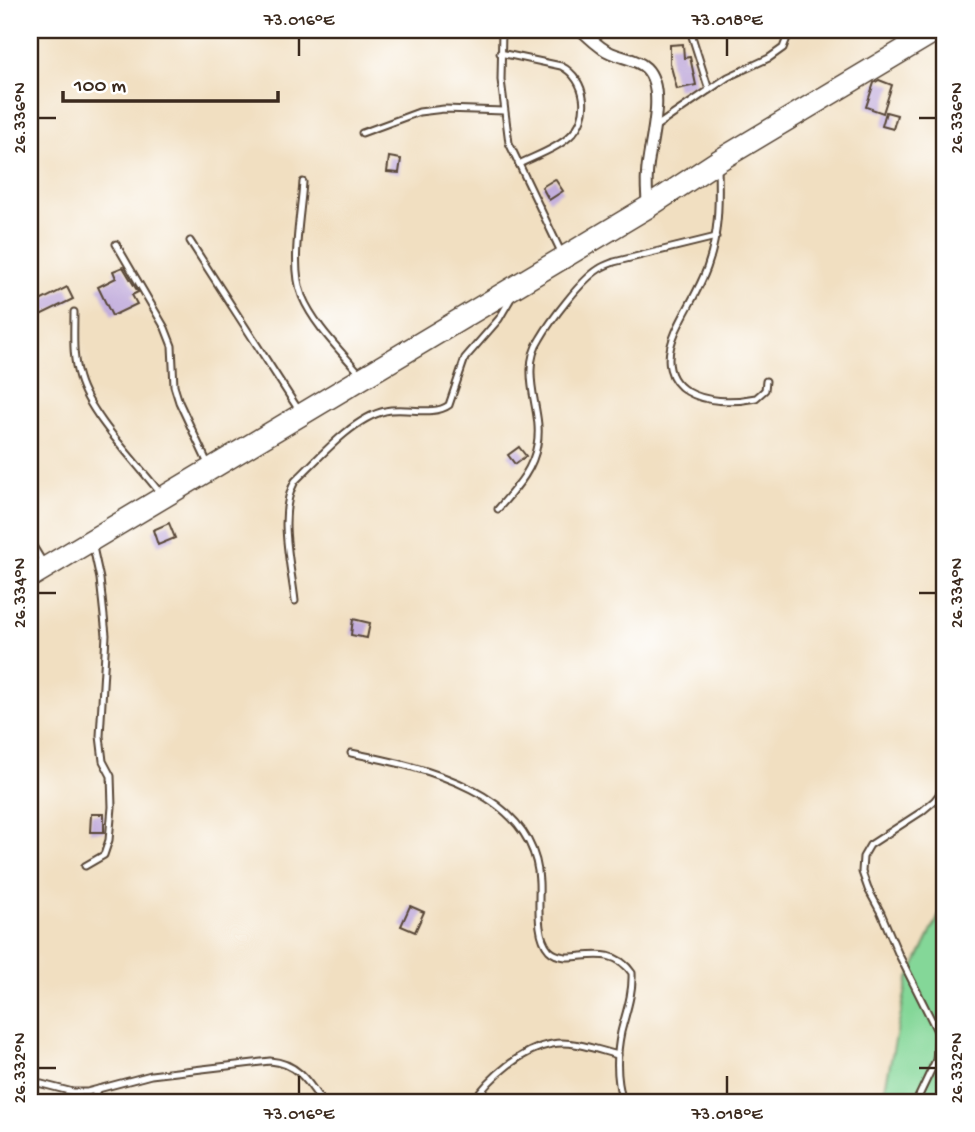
<svg xmlns="http://www.w3.org/2000/svg" width="975" height="1132" font-family="'Gochi Hand',sans-serif">
<style>
.green{fill:#84d798;stroke:#60805b;stroke-width:2}
.building{fill:#c1acdb}
.lines{fill:none;stroke-linecap:round;stroke-linejoin:round}
.lane-casing{stroke:#564536;stroke-width:9}
.street-casing{stroke:#564536;stroke-width:14}
.highway-casing{stroke:#564536;stroke-width:24}
.lane{stroke:#fff;stroke-width:5}
.street{stroke:#fff;stroke-width:10}
.highway{stroke:#fff;stroke-width:21}
.ticks{fill:none;stroke:#3b2a1e;stroke-width:2.5}
.neatline{fill:none;stroke:#3b2a1e;stroke-width:2.5}
.ticks-label{font-size:18px;text-anchor:middle;fill:#3b2a1e}
</style>
<rect width="100%" height="100%" fill="#fff"/>
<filter id="ink" filterUnits="userSpaceOnUse"><feTurbulence type="fractalNoise" baseFrequency=".0143" numOctaves="2"/><feDisplacementMap in="SourceGraphic" scale="14" xChannelSelector="R" yChannelSelector="G"/><feConvolveMatrix kernelMatrix="1 2 1 2 8 2 1 2 1" color-interpolation-filters="sRGB"/></filter>
<filter id="wash" filterUnits="userSpaceOnUse"><feTurbulence type="fractalNoise" baseFrequency=".00686" numOctaves="4" result="noise"/><feDisplacementMap in="SourceGraphic" scale="28" xChannelSelector="R" yChannelSelector="G"/><feGaussianBlur stdDeviation="1.57" result="paint"/><feColorMatrix in="noise" values="0 0 0 0 0 0 0 0 0 0 0 0 0 0 0 0 0 1.4 0 .05"/><feComposite in="paint" operator="in"/></filter>
<g filter="url(#wash)">
<rect width="100%" height="100%" fill="#f1dfc1"/>
<!-- green -->
<path class="green" d="M945 903V1102H882L908 980Z"/>
<g id="blocks">
<!-- building -->
<g class="building">
<path d="M683 44 684 58 690 57 696 85 677 89 670 63V45Z"/>
<path d="M879 80 892 85 883 113 866 107 874 83Z"/>
<path d="M886 112 897 115 893 129 882 126Z"/>
<path d="M389 157 401 159 399 173 387 172Z"/>
<path d="M555 179 563 191 549 200 542 187Z"/>
<path d="M123 267 138 292 132 295 137 304 112 316 98 287 116 278 113 271Z"/>
<path d="M67 287 73 299 30 320V306Z"/>
<path d="M519 447 526 456 515 464 508 455Z"/>
<path d="M169 523 175 538 158 545 153 530Z"/>
<path d="M353 619 370 623 367 638 351 635Z"/>
<path d="M91 814H104V832H90Z"/>
<path d="M410 906 424 912 415 932 401 926Z"/>
</g>
</g>
</g>
<g filter="url(#ink)">
<use href="#blocks" fill-opacity="0" stroke="#564536" stroke-width="2"/>
<g class="lines">
<defs>
<g id="lane">
<path d="M502 30 501 80 509 143 562 254"/>
<path d="M690 30 709 90"/>
<path d="M500 53 561 66C587 79 592 117 569 137 556 149 535 156 519 164"/>
<path d="M655 127 728 77 769 58 783 48 790 30"/>
<path d="M362 133 419 112 444 109 504 111"/>
<path d="M718 167C719 202 719 235 707 268 699 290 686 309 676 331 649 393 707 408 756 398L765 390 766 381"/>
<path d="M303 182C301 215 290 265 302 296 314 325 341 351 361 375"/>
<path d="M190 241 300 412"/>
<path d="M116 244 165 328 172 346 174 386 179 402 209 466"/>
<path d="M74 312C74 334 72 356 79 378 89 414 137 463 161 494"/>
<path d="M498 509C514 490 533 471 537 445 542 419 530 396 531 370 531 360 534 348 540 339 551 320 581 280 599 269 603 266 609 264 614 262L716 237"/>
<path d="M30 541 44 564"/>
<path d="M295 601C291 564 277 514 295 481 319 458 353 418 385 411 405 406 433 417 449 405L465 358 499 319 513 295"/>
<path d="M351 753C423 767 536 792 539 882 540 902 535 935 549 950 569 970 607 937 632 973 633 994 626 1012 621 1032 616 1056 616 1079 623 1102"/>
<path d="M85 866 104 855 109 840 112 807 111 776 103 761 100 736 106 635 100 579 93 547"/>
<path d="M30 1081 73 1092H87L151 1075 270 1061C297 1063 308 1081 322 1102"/>
<path d="M89 1102 99 1089"/>
<path d="M473 1102C490 1077 522 1049 552 1044 573 1040 598 1050 618 1055"/>
<path d="M916 1102 936 1060 938 1033 898 953 881 913 868 889 862 872 863 857 870 845 921 812 934 801 945 787"/>
</g>
<path id="street" d="M581 30C590 38 600 49 611 53 622 58 637 59 646 68 668 90 648 147 647 174 646 185 647 196 648 207"/>
<path id="highway" d="M30 577 648 207 718 161 937 30"/>
</defs>
<!-- lane casing -->
<use href="#lane" class="lane-casing"/>
<!-- street casing -->
<use href="#street" class="street-casing"/>
<!-- highway casing -->
<use href="#highway" class="highway-casing"/>
<!-- lane -->
<use href="#lane" class="lane"/>
<!-- street -->
<use href="#street" class="street"/>
<!-- highway -->
<use href="#highway" class="highway"/>
</g>
</g>
<!-- ticks -->
<path class="ticks" d="M299 38V56M727 38V56M38 118H56M919 118H936M38 593H56M919 593H936M38 1068H56M919 1068H936M299 1076V1094M727 1076V1094"/>
<!-- margin -->
<rect width="975" height="1132" fill="none" stroke="#fff" stroke-width="77"/>
<!-- scale -->
<path d="M63 91v10h215v-10" fill="none" stroke="#3b2a1e" stroke-width="3.5"/>
<text x="74" y="91" font-size="21" fill="#3b2a1e" stroke="#ffffff" stroke-width="5" paint-order="stroke">100 m</text>
<rect x="38" y="38" width="898" height="1056" class="neatline"/>
<g class="ticks-label">
<text x="299" y="25">73.016°E</text>
<text x="727" y="25">73.018°E</text>
<text transform="translate(19 118) rotate(-90)" y="6">26.336°N</text>
<text transform="translate(956 118) rotate(-90)" y="6">26.336°N</text>
<text transform="translate(19 593) rotate(-90)" y="6">26.334°N</text>
<text transform="translate(956 593) rotate(-90)" y="6">26.334°N</text>
<text transform="translate(19 1068) rotate(-90)" y="6">26.332°N</text>
<text transform="translate(956 1068) rotate(-90)" y="6">26.332°N</text>
<text x="299" y="1119">73.016°E</text>
<text x="727" y="1119">73.018°E</text>
</g>
</svg>
